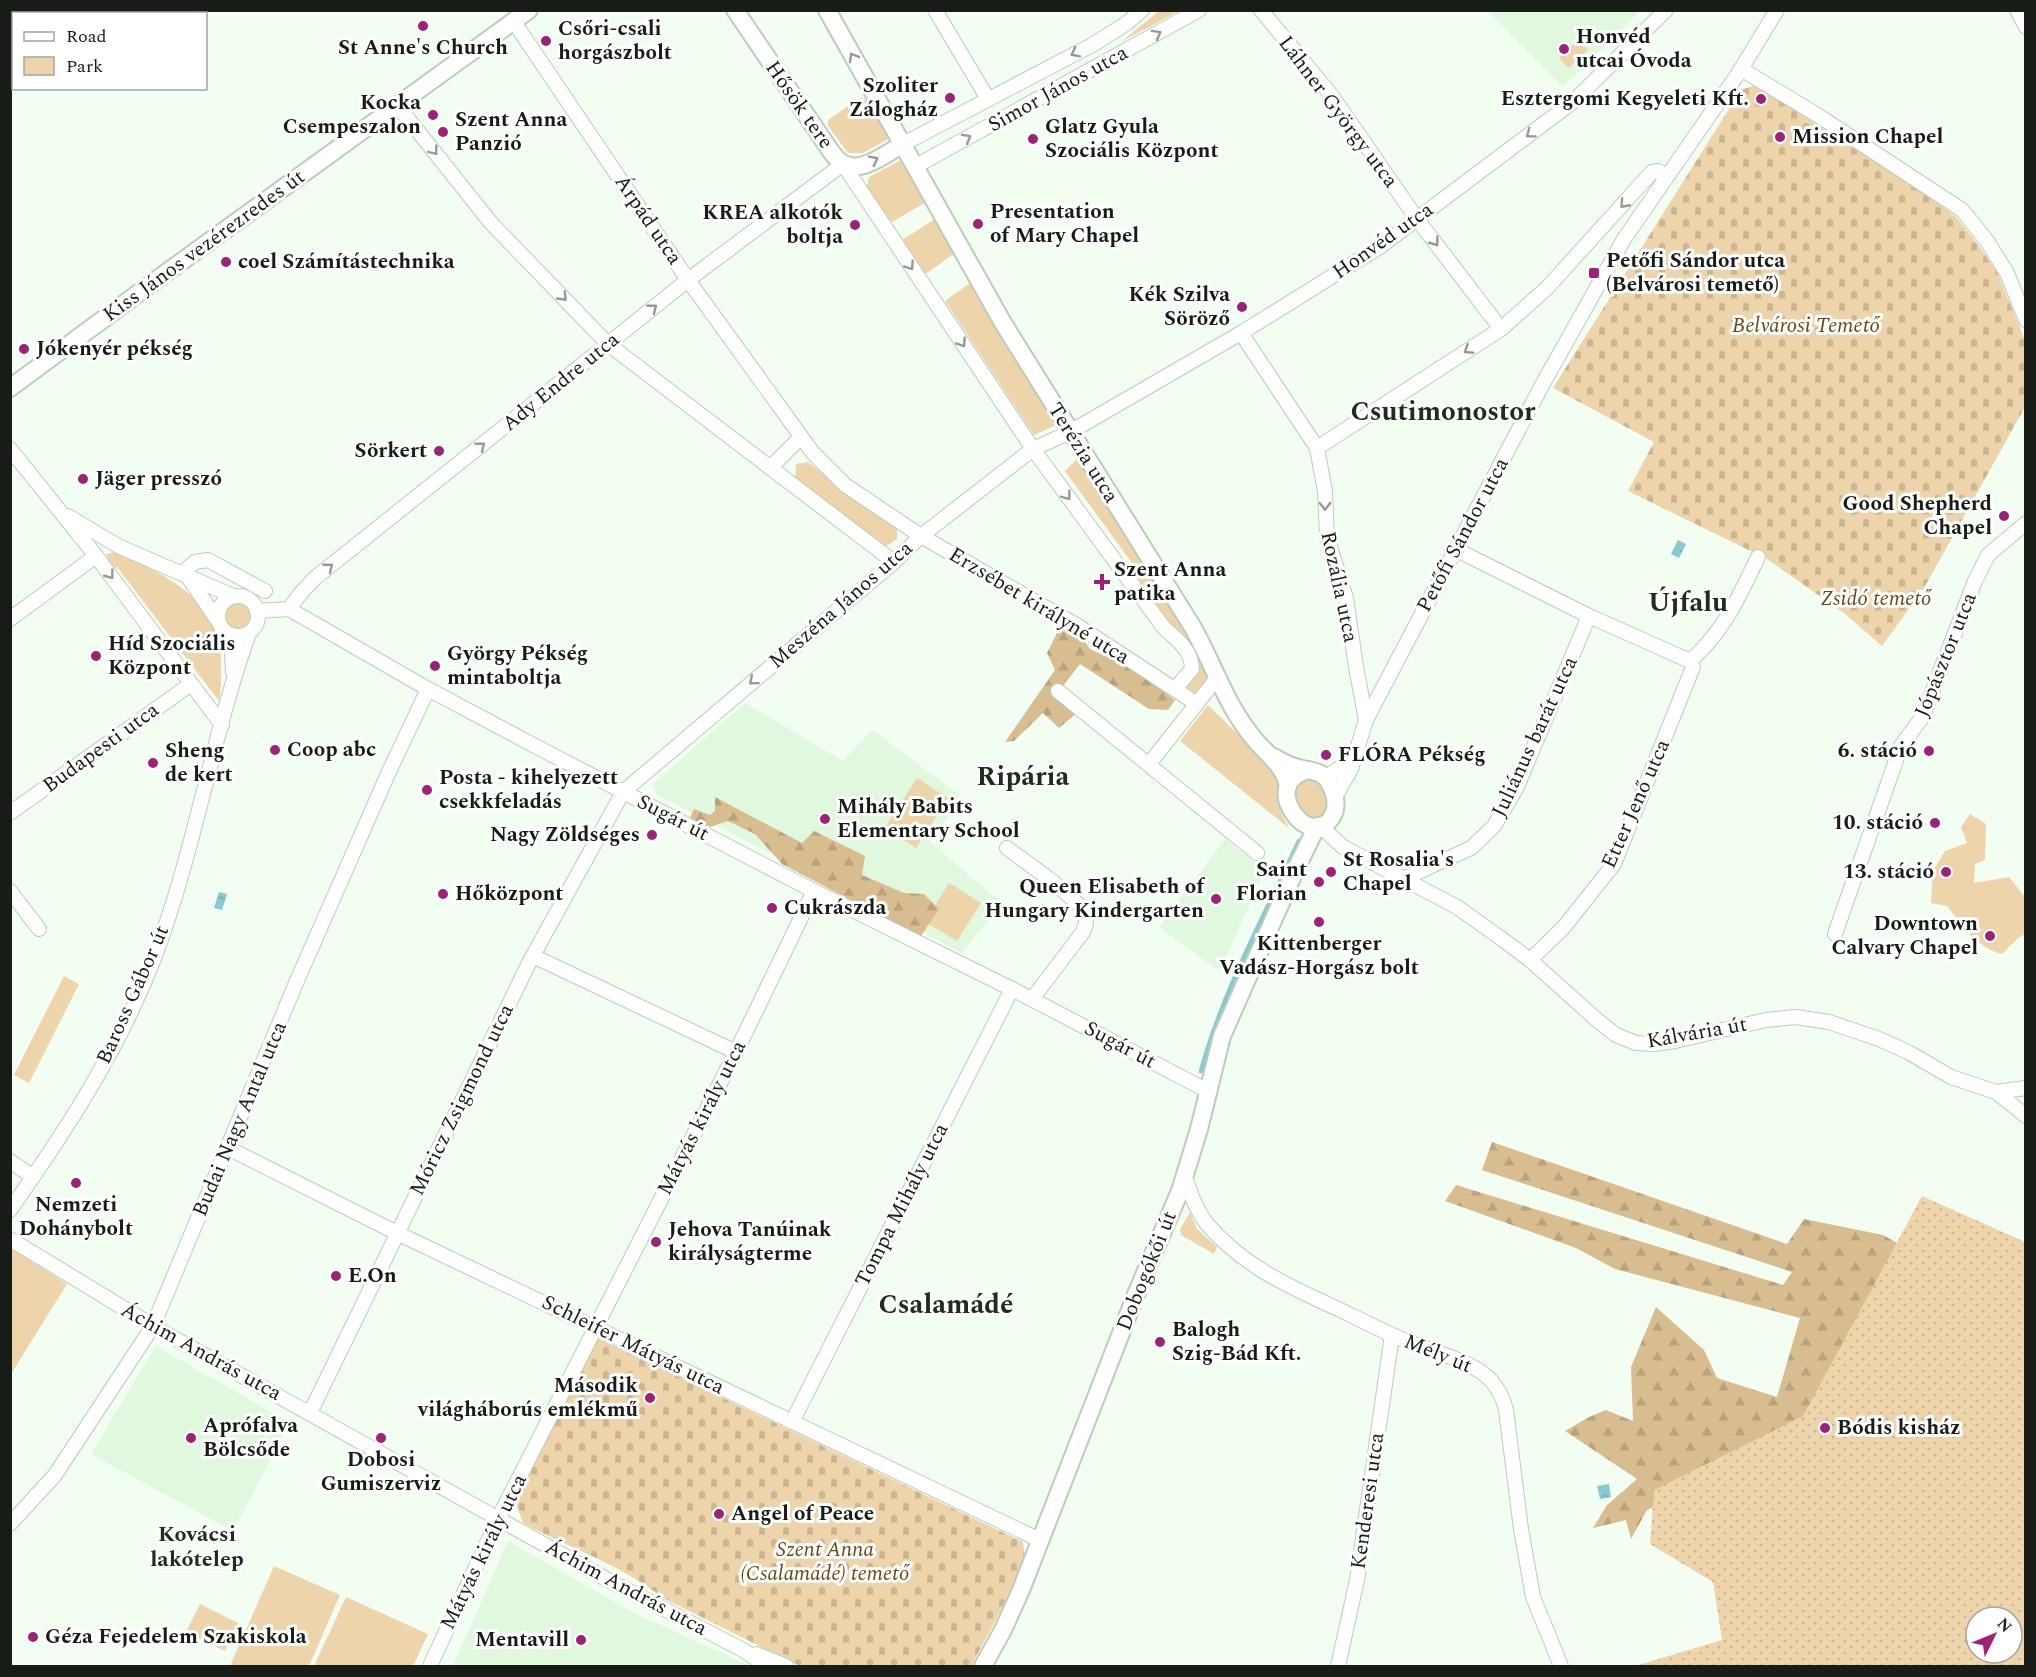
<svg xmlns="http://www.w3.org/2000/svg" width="2036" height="1677" font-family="Spectral,serif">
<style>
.built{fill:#e0f8dd}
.green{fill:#eed4aa}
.forest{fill:url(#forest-firs)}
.cemetery{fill:url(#cemetery-stones)}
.garden{fill:url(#garden-dots);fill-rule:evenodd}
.water{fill:url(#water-ripples)}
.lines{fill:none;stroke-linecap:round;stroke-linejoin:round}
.stream{stroke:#89c9d0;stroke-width:4.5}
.minor-casing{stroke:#bbcdb9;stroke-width:16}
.major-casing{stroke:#bbcdb9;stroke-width:20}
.minor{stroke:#fff;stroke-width:14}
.major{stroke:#fff;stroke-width:16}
.oneway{stroke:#979996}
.poi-dot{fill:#9f2176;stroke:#fff;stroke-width:2}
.labels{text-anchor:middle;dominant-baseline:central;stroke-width:6;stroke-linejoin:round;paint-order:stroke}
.poi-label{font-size:21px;font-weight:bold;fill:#171d16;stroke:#fff;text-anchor:start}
.street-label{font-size:21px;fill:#171d16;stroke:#fff}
.park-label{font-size:21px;font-style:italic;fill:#654915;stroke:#fff}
.neighbourhood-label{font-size:22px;font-weight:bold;fill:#202d1e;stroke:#fff}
.district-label{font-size:27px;font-weight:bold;fill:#202d1e;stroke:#fff}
</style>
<defs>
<pattern id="forest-firs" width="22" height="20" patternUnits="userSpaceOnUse" patternTransform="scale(1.5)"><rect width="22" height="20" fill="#d8bd91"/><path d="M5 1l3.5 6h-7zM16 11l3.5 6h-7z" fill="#b9a27c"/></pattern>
<pattern id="cemetery-stones" width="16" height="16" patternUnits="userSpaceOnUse" patternTransform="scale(1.5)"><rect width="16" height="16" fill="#eed4aa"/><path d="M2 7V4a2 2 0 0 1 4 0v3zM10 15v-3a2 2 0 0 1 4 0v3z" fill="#cbb692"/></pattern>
<pattern id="garden-dots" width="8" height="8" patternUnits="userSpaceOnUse" patternTransform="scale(1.5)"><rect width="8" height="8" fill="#eed4aa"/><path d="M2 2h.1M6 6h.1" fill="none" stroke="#cbb692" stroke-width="1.8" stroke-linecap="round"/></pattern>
<pattern id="water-ripples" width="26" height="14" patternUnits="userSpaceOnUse" patternTransform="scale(1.5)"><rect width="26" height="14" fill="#89c9d0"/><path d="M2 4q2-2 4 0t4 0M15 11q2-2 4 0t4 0" fill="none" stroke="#76acb2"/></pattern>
</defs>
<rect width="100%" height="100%" fill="#f3fef2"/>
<!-- built -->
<g class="built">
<path d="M1488 11H1640L1563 87Z"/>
<path d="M745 703 843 761 872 730 962 797 930 842 1002 903 962 953 656 794 653 784Z"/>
<path d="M1225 839 1265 871 1219 971 1159 927Z"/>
<path d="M156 1346 290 1423 233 1531 91 1454Z"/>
<path d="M508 1541 634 1613 750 1666H453Z"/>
</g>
<!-- green -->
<g class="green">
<path d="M1160 10 1179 11 1121 42Z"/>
<path d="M1578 40 1588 50 1569 68 1559 58Z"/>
<path d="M860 98 867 100 888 139 863 153H848L828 126V120Z"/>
<path d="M901 160 904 161 928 201 892 222 885 217 867 186 869 177Z"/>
<path d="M935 219 955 253 924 275 902 240Z"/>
<path d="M974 280 1056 425 1034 435 945 301Z"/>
<path d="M1079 457 1193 637 1210 676 1200 690 1194 693 1187 687 1195 670 1171 627 1134 573 1137 570 1065 471Z"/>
<path d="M808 462 844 491 897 525V539L883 548 795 481 796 464Z"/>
<path d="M116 552C157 571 203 591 219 637 221 644 220 653 221 660 221 675 222 687 219 701L117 567 113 570 106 554Z"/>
<circle cx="238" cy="616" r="15"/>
<path d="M1208 705 1281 776 1279 803 1281 813 1289 828 1180 741Z"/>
<path d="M1318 775 1333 800 1320 821 1297 813 1294 782Z"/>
<path d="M917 778 948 798 916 848 885 828Z"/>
<path d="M1970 814 1986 824 1985 860 1975 864 1974 883 2009 877 2025 897V934L2018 938 2002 954C1977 948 1962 925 1947 906L1931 903 1933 871 1945 851 1967 843 1961 827Z"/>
<path d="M949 883 981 903 957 941 925 922Z"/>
<path d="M64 976 79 984 29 1083 14 1075Z"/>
<path d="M1190 1212 1197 1229 1217 1247 1214 1254 1181 1235 1180 1229Z"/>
<path d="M11 1248 67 1284 11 1374Z"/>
<path d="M274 1566 340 1595 309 1666H230Z"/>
<path d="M346 1597 428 1634 413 1666H314Z"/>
<path d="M200 1604 238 1623 225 1651 186 1632Z"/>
</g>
<!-- forest -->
<g class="forest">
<path d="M1062 623 1081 636 1090 649 1133 669 1175 700 1168 710 1149 709 1080 664 1063 686 1077 713 1059 728 1043 713 1014 741 1005 742 1055 670 1047 653Z"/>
<path d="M715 797 802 843 814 831 865 856 862 875 904 893 924 894 939 909 921 936 913 933 782 864 755 834 728 821 707 828 690 818 694 809 710 815 715 811Z"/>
<path d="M1492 1142 1787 1244 1804 1219 1883 1235 1915 1253 2025 1561 1668 1500 1647 1510 1631 1539 1626 1520 1593 1528 1607 1505 1637 1479 1565 1431 1589 1417 1606 1410 1633 1421 1631 1367 1656 1307 1704 1350 1717 1378 1777 1397 1800 1318 1615 1269 1576 1248 1445 1201 1456 1185 1783 1285 1792 1272 1482 1170Z"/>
</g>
<!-- cemetery -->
<g class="cemetery">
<path d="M1755 85 1923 192 1956 217 1978 244 1998 274 2025 340V407L1924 588 1882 646 1844 613 1767 559 1628 491 1654 442 1553 388 1741 90Z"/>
<path d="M596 1337 1023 1542 1025 1558 998 1616 971 1666H800L663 1598C622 1565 569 1548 523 1523L516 1504 530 1467Z"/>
</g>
<!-- garden -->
<path class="garden" d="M1922 1196 2025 1242V1666H1635L1722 1640 1713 1582 1650 1544 1654 1490 1803 1416ZM1976 1617H2012V1653H1976Z"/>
<!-- water -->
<g class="water">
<path d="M1678 540 1686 544 1679 558 1671 554Z"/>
<path d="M219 892 227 894 222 910 214 908Z"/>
<path d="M1609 1484 1611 1497 1600 1499 1597 1486Z"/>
</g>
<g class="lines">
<!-- stream -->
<path class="stream" d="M1201 1071C1223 991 1264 916 1299 841"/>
<defs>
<g id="minor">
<path d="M935 10 988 99"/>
<path d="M1261 10 1332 96 1417 219 1501 329"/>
<path d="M2017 10 2026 27"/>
<path d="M514 22 688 280 813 453 845 485 921 536 1078 626 1197 704"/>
<path d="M1741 69 1819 116 1962 210 1987 241 2007 273 2026 320"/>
<path d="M397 105 491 223 608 344 894 562"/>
<path d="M903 144 1094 44 1127 23 1142 10"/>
<path d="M916 166 1199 10"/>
<path d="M1241 333 1317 448 1325 492 1327 537 1346 598 1356 667 1366 720"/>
<path d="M1317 448 1501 329 1547 288 1652 172 1658 171 1666 176"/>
<path d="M10 449 96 556 222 725"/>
<path d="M771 467 801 437"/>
<path d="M68 516 118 546 233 596"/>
<path d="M1455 549 1589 616 1690 661 1693 667 1614 864 1564 927 1530 960"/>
<path d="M182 573 195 562 208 560 265 591"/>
<path d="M188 577 218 621"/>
<circle cx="238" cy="616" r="20"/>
<path d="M289 609 300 594 315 578 688 280 843 164 1033 449 1164 628C1177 639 1192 651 1192 669L1175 689"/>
<path d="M257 611 289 609 428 689 537 747 814 891 1012 989 1208 1091"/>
<path d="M10 619 96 556"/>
<path d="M231 636 233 672"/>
<path d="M1690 661C1723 633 1740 595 1758 557"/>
<path d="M1058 691 1257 853"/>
<path d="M1149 764 1217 678"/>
<path d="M1326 777 1340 768 1352 753"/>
<path d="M1335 797 1351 769 1366 720 1541 387 1624 239 1738 74 1777 10"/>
<path d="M10 813 191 684"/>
<path d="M1320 826 1343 847 1457 907 1502 939 1530 960 1597 1020 1616 1035 1636 1043 1654 1044 1675 1041 1766 1020 1796 1017 1829 1022 1879 1039 1908 1052 1951 1077 1996 1092 2026 1116"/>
<path d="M1007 848C1024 861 1079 898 1085 914 1087 920 1086 926 1083 932L1032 999"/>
<path d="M1403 879 1471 848 1494 826 1516 789 1589 616"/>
<path d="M10 891 39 929"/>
<path d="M1835 934 1901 746 1923 716 1975 581 1988 555 2026 523"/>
<path d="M533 956 736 1052"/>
<path d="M1996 1092 2026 1088"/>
<path d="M228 1148 397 1233 1040 1540"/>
<path d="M10 1161 33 1177"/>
<path d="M1184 1175C1190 1192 1196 1210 1207 1224 1243 1266 1288 1286 1336 1308 1359 1319 1382 1331 1406 1341 1428 1349 1459 1358 1478 1370 1493 1379 1502 1393 1506 1410L1521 1529 1533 1597 1561 1666"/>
<path d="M10 1210C65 1132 118 1051 153 961 194 855 211 740 249 633"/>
<path d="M10 1239 158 1329 608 1580 743 1650 766 1666"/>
<path d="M310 1413 530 961 623 792 894 562 921 536 1033 449 1070 432 1241 333 1381 246 1574 101 1666 10"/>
<path d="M792 1422 1012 989"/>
<path d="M10 1524 55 1475 153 1326 296 983 388 774 428 689"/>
<path d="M756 1654 786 1666"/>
<path d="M430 1666 500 1515 736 1052 814 891"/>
<path d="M1338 1666 1357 1580 1392 1335"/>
</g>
<g id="major">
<path d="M735 10 832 153C835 156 838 161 842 163 860 175 887 153 903 144"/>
<path d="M827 10 1003 323 1192 626C1214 664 1226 707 1256 741 1268 755 1284 766 1288 786"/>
<path d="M108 14 140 10"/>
<path d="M10 23H14"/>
<path d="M10 388 163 275 529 10"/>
<path d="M1274 757C1282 762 1290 766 1299 768 1312 772 1323 770 1330 784 1335 794 1338 805 1333 815 1311 856 1256 782 1309 770"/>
<path d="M983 1666 1003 1630 1021 1590 1137 1292 1180 1191 1199 1129 1222 1036 1295 871 1317 826"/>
</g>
</defs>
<!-- minor casing -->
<use href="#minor" class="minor-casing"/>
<!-- major casing -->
<use href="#major" class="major-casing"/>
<!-- minor -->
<use href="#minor" class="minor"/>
<!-- major -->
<use href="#major" class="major"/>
</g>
<!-- one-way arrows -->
<defs><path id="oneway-chevron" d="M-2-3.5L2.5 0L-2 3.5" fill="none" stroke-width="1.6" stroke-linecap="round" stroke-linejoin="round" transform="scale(1.5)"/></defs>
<g class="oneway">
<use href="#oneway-chevron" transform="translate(1157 34) rotate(-29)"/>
<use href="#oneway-chevron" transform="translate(1075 53) rotate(153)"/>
<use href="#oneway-chevron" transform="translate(853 57) rotate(-120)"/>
<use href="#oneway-chevron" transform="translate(1530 134) rotate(143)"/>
<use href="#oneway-chevron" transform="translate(967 138) rotate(-29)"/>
<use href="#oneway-chevron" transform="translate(434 151) rotate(52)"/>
<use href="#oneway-chevron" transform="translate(874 160) rotate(-27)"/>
<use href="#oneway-chevron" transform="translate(1624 204) rotate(132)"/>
<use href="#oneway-chevron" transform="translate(1435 242) rotate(53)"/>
<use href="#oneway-chevron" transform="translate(910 266) rotate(56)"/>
<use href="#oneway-chevron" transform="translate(563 297) rotate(46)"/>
<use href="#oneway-chevron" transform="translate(653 308) rotate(-39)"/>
<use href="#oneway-chevron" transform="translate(962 343) rotate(56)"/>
<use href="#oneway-chevron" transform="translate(1468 350) rotate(147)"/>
<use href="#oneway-chevron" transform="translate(481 446) rotate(-39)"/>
<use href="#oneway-chevron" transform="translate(1067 496) rotate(54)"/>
<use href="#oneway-chevron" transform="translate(1325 506) rotate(90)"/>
<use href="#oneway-chevron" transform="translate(329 567) rotate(-39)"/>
<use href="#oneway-chevron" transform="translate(110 575) rotate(53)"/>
<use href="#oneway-chevron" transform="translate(753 681) rotate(140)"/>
</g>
<!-- markers -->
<g class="poi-dot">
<circle cx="423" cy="26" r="6"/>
<circle cx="546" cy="41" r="6"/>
<circle cx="1564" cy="49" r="6"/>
<circle cx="950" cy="98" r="6"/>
<circle cx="1761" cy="99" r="6"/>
<circle cx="433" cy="115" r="6"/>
<circle cx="443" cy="132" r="6"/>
<circle cx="1780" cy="137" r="6"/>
<circle cx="1033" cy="139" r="6"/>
<circle cx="978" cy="224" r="6"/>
<circle cx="855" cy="225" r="6"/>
<circle cx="226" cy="262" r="6"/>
<rect x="1588" y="267" width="12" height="12" rx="3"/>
<circle cx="1242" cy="307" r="6"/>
<circle cx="24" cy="349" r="6"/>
<circle cx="439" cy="451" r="6"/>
<circle cx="83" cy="479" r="6"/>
<circle cx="2004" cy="516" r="6"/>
<path d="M1099 573h6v6h6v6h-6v6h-6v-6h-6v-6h6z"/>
<circle cx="96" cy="656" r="6"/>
<circle cx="435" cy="666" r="6"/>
<circle cx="275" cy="750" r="6"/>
<circle cx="1929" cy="751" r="6"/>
<circle cx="1326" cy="755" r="6"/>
<circle cx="153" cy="763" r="6"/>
<circle cx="427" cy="790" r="6"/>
<circle cx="825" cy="819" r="6"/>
<circle cx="1935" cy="823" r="6"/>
<circle cx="652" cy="835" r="6"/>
<circle cx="1331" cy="872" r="6"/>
<circle cx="1946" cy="872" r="6"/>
<circle cx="1319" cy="882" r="6"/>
<circle cx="443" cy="894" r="6"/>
<circle cx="1216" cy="899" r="6"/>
<circle cx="772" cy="908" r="6"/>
<circle cx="1319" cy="922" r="6"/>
<circle cx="1990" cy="936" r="6"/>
<circle cx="76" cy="1183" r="6"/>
<circle cx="656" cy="1242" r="6"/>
<circle cx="336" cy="1276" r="6"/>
<circle cx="1160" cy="1342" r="6"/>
<circle cx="650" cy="1398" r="6"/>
<circle cx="1825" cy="1428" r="6"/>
<circle cx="191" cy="1438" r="6"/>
<circle cx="381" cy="1438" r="6"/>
<circle cx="719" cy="1514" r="6"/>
<circle cx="33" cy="1637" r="6"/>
<circle cx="581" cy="1640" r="6"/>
</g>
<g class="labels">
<!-- poi labels -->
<g class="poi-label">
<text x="558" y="29">Csőri-csali<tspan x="558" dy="24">horgászbolt</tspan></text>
<text x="1576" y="37">Honvéd<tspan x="1576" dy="24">utcai Óvoda</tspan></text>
<text x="423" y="48" text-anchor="middle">St Anne's Church</text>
<text x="938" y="86" text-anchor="end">Szoliter<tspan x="938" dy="24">Zálogház</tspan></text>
<text x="1749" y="99" text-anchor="end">Esztergomi Kegyeleti Kft.</text>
<text x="421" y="103" text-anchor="end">Kocka<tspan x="421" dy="24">Csempeszalon</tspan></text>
<text x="455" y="120">Szent Anna<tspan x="455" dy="24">Panzió</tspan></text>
<text x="1045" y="127">Glatz Gyula<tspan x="1045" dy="24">Szociális Központ</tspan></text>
<text x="1792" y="137">Mission Chapel</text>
<text x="990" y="212">Presentation<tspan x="990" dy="24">of Mary Chapel</tspan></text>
<text x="843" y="213" text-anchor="end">KREA alkotók<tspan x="843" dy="24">boltja</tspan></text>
<text x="1606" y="261">Petőfi Sándor utca<tspan x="1606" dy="24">(Belvárosi temető)</tspan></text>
<text x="238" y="262">coel Számítástechnika</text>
<text x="1230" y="295" text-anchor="end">Kék Szilva<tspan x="1230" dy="24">Söröző</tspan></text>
<text x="36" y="349">Jókenyér pékség</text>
<text x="427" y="451" text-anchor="end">Sörkert</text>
<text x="95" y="479">Jäger presszó</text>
<text x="1992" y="504" text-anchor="end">Good Shepherd<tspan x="1992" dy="24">Chapel</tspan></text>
<text x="1114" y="570">Szent Anna<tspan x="1114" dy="24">patika</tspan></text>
<text x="108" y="644">Híd Szociális<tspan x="108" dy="24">Központ</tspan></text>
<text x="447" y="654">György Pékség<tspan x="447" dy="24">mintaboltja</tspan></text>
<text x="287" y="750">Coop abc</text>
<text x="165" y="751">Sheng<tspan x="165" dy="24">de kert</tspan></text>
<text x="1917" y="751" text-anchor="end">6. stáció</text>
<text x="1338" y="755">FLÓRA Pékség</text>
<text x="439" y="778">Posta - kihelyezett<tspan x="439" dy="24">csekkfeladás</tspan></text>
<text x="837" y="807">Mihály Babits<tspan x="837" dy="24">Elementary School</tspan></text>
<text x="1923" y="823" text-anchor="end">10. stáció</text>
<text x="640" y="835" text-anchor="end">Nagy Zöldséges</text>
<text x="1343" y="860">St Rosalia's<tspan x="1343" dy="24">Chapel</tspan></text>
<text x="1307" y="870" text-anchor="end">Saint<tspan x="1307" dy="24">Florian</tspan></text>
<text x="1934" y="872" text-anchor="end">13. stáció</text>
<text x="1204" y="887" text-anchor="end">Queen Elisabeth of<tspan x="1204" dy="24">Hungary Kindergarten</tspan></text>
<text x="455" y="894">Hőközpont</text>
<text x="784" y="908">Cukrászda</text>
<text x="1978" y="924" text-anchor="end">Downtown<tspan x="1978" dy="24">Calvary Chapel</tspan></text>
<text x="1319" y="944" text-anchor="middle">Kittenberger<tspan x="1319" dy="24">Vadász-Horgász bolt</tspan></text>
<text x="76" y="1205" text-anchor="middle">Nemzeti<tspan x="76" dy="24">Dohánybolt</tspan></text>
<text x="668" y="1230">Jehova Tanúinak<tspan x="668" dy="24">királyságterme</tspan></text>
<text x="348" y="1276">E.On</text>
<text x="1172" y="1330">Balogh<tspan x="1172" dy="24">Szig-Bád Kft.</tspan></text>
<text x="638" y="1386" text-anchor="end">Második<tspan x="638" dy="24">világháborús emlékmű</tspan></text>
<text x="203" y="1426">Aprófalva<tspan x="203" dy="24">Bölcsőde</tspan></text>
<text x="1837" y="1428">Bódis kisház</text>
<text x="381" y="1460" text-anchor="middle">Dobosi<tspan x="381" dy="24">Gumiszerviz</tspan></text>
<text x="731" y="1514">Angel of Peace</text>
<text x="45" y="1637">Géza Fejedelem Szakiskola</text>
<text x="569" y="1640" text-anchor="end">Mentavill</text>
</g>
<!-- street labels -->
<g class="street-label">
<text transform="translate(1058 89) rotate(-29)">Simor János utca</text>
<text transform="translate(799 105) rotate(55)">Hősök tere</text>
<text transform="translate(1338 112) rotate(53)">Láhner György utca</text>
<text transform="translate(648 220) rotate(56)">Árpád utca</text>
<text transform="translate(1383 241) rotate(-35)">Honvéd utca</text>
<text transform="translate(204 246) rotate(-36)">Kiss János vezérezredes út</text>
<text transform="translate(561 382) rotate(-39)">Ady Endre utca</text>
<text transform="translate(1083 453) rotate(58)">Terézia utca</text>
<text transform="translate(1463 535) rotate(-62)">Petőfi Sándor utca</text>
<text transform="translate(1339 587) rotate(78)">Rozália utca</text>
<text transform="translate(841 605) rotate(-41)">Meszéna János utca</text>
<text transform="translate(1039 606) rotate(31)">Erzsébet királyné utca</text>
<text transform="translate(1946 655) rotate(-68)">Jópásztor utca</text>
<text transform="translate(1535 737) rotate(-65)">Juliánus barát utca</text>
<text transform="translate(101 748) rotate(-36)">Budapesti utca</text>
<text transform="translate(1636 804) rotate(-66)">Etter Jenő utca</text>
<text transform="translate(673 818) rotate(27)">Sugár út</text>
<text transform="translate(133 995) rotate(-66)">Baross Gábor út</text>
<text transform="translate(1697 1033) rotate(-10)">Kálvária út</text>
<text transform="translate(1120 1045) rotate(28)">Sugár út</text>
<text transform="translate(462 1100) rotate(-64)">Móricz Zsigmond utca</text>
<text transform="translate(702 1118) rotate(-63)">Mátyás király utca</text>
<text transform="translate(240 1119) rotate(-67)">Budai Nagy Antal utca</text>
<text transform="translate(902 1205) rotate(-63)">Tompa Mihály utca</text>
<text transform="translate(1147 1271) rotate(-68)">Dobogókői út</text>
<text transform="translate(633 1345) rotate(26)">Schleifer Mátyás utca</text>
<text transform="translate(201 1352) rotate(29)">Áchim András utca</text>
<text transform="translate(1438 1354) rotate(22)">Mély út</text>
<text transform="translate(1368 1501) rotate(-82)">Kenderesi utca</text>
<text transform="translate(484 1552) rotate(-64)">Mátyás király utca</text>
<text transform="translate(626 1588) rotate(28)">Áchim András utca</text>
</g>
<!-- park labels -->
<g class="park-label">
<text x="1806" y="326">Belvárosi Temető</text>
<text x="1876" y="599">Zsidó temető</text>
<text x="825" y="1550">Szent Anna<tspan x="825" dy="24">(Csalamádé) temető</tspan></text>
</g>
<!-- neighbourhood labels -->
<g class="neighbourhood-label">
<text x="197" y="1534">Kovácsi<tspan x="197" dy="25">lakótelep</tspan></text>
</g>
<!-- district labels -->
<g class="district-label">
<text x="1443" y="412">Csutimonostor</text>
<text x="1688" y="603">Újfalu</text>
<text x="1023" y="777">Ripária</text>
<text x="946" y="1305">Csalamádé</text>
</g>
</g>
<!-- border -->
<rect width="2036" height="1677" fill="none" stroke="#171d16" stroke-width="24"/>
<!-- legend -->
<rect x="12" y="12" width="195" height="78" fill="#ffffff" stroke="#a2a5a2" stroke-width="1.5"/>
<rect x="24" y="32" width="30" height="9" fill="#ffffff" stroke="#a2a5a2" stroke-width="1.5"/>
<text x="66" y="42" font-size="18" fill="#171d16">Road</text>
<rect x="24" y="57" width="30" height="18" fill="#eed4aa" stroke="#a2a5a2" stroke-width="1.5"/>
<text x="66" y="72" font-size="18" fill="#171d16">Park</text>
<!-- north arrow -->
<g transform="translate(1994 1635) rotate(47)"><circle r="28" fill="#ffffff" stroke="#a2a5a2" stroke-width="1.5"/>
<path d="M0-4.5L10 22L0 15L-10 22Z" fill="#9f2176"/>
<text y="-9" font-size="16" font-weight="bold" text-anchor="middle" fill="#171d16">N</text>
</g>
</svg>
